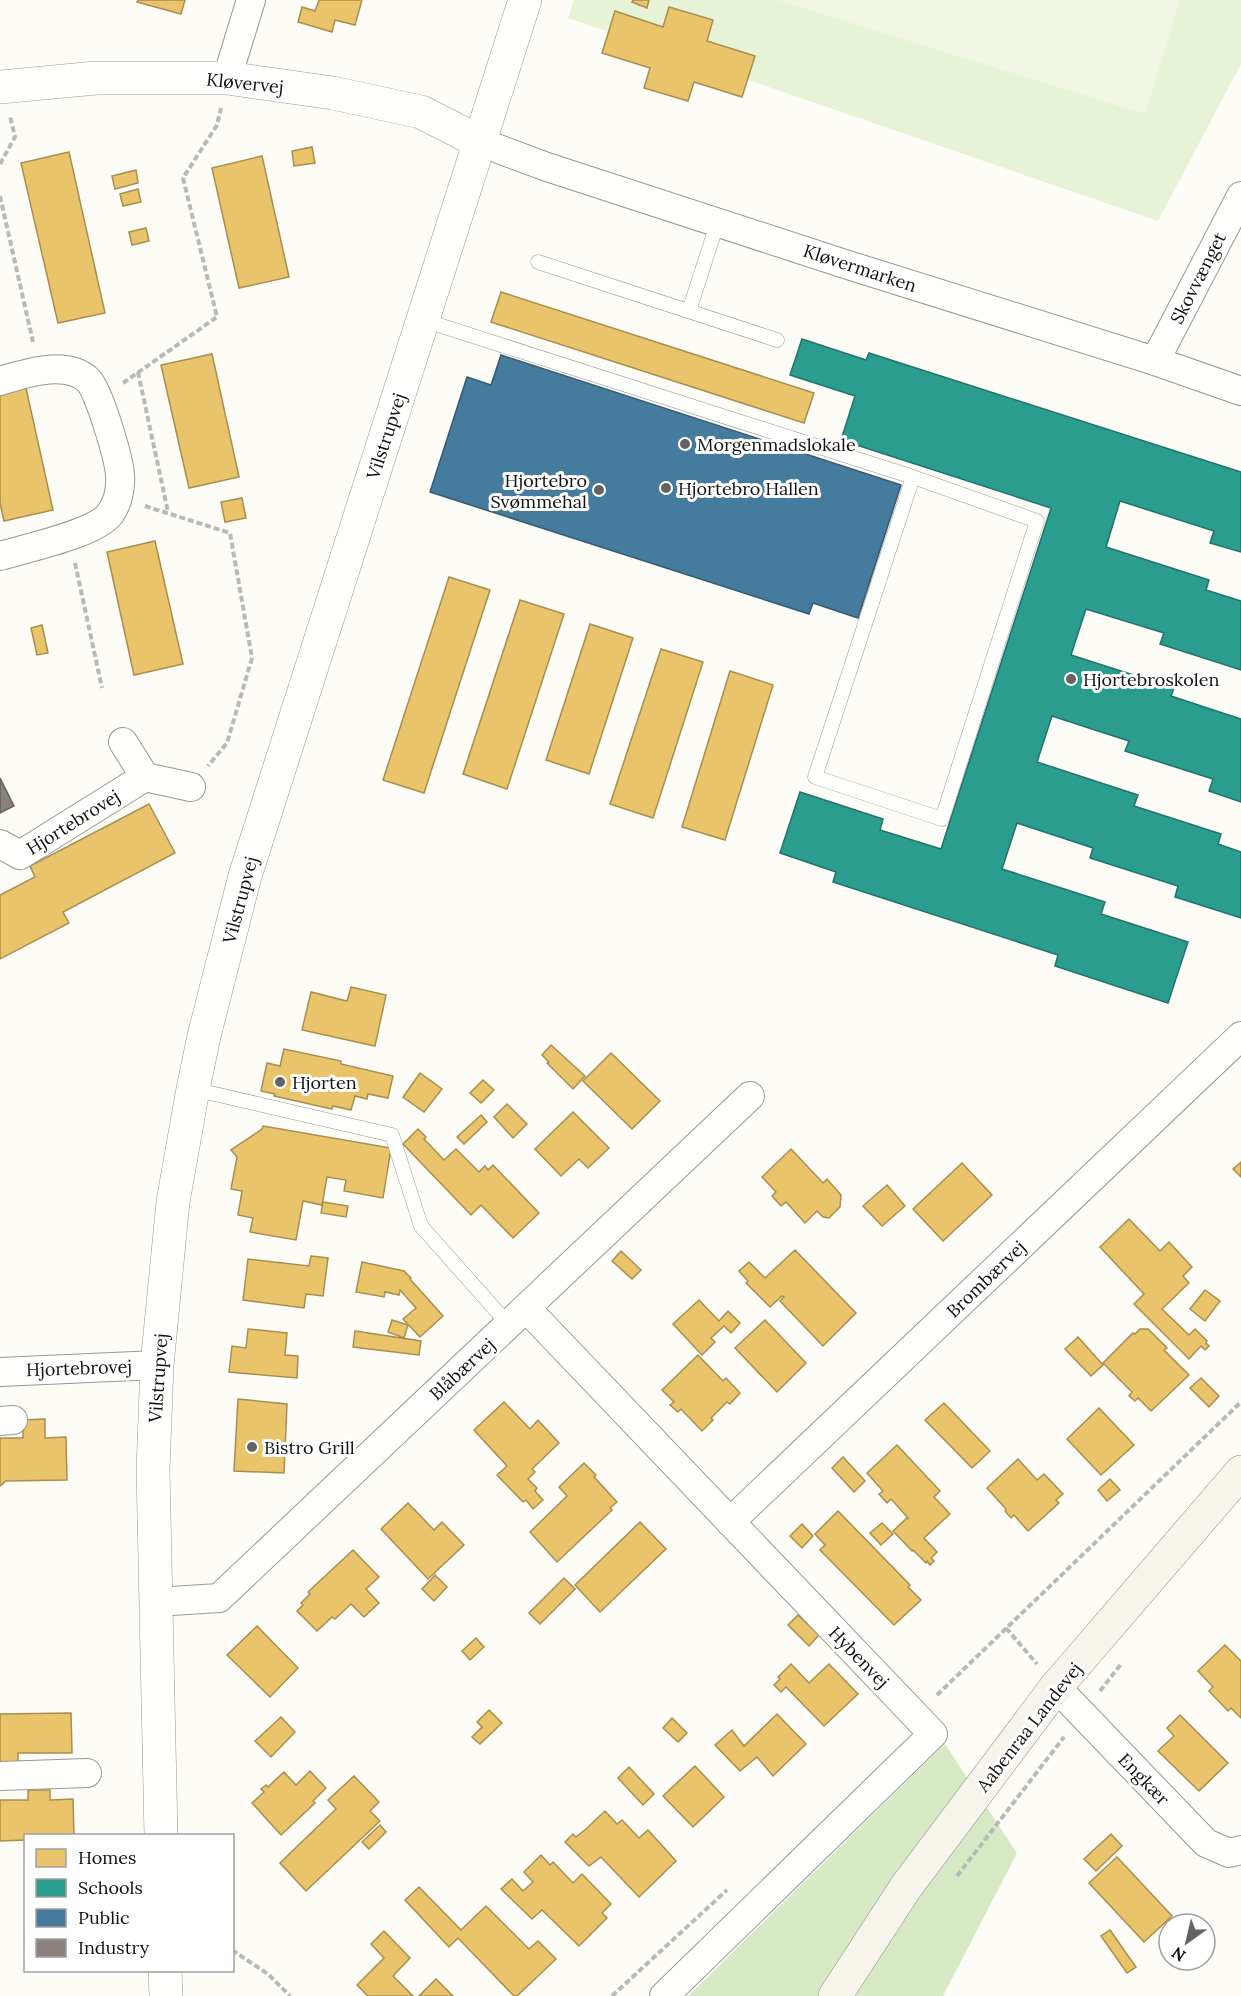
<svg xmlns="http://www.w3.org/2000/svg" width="1241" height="1996" font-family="Lora,serif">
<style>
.green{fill:#e7f3d7}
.forest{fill:#d8eac5}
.pitch{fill:#f0f6e1}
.homes{fill:#e9c46a;stroke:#a88e4f;stroke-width:1.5}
.schools{fill:#2a9d8f;stroke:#227369;stroke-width:1.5}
.public{fill:#457b9d;stroke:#355b73;stroke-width:1.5}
.industry{fill:#8a817c;stroke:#665f5c;stroke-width:1.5}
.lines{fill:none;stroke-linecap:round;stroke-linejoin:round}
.service-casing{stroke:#979795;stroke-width:15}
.minor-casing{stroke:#979795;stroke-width:30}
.tertiary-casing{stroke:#979795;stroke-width:34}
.secondary-casing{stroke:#8e8d8b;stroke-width:34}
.path{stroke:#b9b9b8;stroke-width:4;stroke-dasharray:6 3;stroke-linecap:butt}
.service{stroke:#fffffe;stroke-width:14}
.minor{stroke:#fffffe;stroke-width:28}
.tertiary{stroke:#fffffe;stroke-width:33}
.secondary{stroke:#f6f4eb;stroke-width:33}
.poi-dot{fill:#646362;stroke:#fff;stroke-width:2}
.labels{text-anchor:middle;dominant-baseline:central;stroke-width:6;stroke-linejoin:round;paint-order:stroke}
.street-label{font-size:18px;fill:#111;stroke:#fff}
.poi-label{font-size:18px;fill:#111;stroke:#fff;text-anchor:start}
</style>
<rect width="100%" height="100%" fill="#fdfcf7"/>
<!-- green -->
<path class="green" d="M574 0H1241V64L1158 221 568 18Z"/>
<!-- forest -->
<path class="forest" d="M945 1744 1017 1853 943 1996H688Z"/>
<!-- pitch -->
<path class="pitch" d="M777 0H1180L1145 114Z"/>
<!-- homes -->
<g class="homes">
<path d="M138 0H185L181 14 137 2Z"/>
<path d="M319 0H362L355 25 335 20 332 32 298 22 302 7 315 11Z"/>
<path d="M633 0H649L647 8 632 2Z"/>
<path d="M669 7 713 20 707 41 755 56 742 97 694 82 688 101 644 88 650 68 602 53 615 11 663 27Z"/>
<path d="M312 147 315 163 294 166 292 151Z"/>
<path d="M69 152 105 313 58 323 21 163Z"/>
<path d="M262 156 289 277 239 288 212 168Z"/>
<path d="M136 170 138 183 115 189 112 176Z"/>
<path d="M138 189 141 202 123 206 120 194Z"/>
<path d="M146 228 149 241 132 245 129 232Z"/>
<path d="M501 292 814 393 804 423 491 322Z"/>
<path d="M212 354 239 477 189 488 161 365Z"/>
<path d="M26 388 53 510 4 521 0 503V394Z"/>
<path d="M242 498 246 518 225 522 221 502Z"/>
<path d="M155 541 183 664 134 675 107 552Z"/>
<path d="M449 577 490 590 424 793 383 780Z"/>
<path d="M520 600 564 614 507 789 463 774Z"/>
<path d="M590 624 633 638 589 774 546 760Z"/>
<path d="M42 625 48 653 37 655 31 628Z"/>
<path d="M661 649 703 662 653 818 610 804Z"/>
<path d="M730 671 773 685 725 840 682 827Z"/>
<path d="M149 804 175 853 63 912 69 923 0 959V895L35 877 30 866Z"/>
<path d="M351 987 386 995 375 1046 302 1030 311 992 347 1001Z"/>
<path d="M551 1045 585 1076 573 1089 547 1063 549 1062 542 1055Z"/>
<path d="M284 1049 341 1061V1064L393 1076 388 1098 368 1094 367 1099 355 1096 351 1110 333 1106 332 1109 274 1096 275 1094 261 1091 267 1063 280 1066Z"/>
<path d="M611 1053 660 1101 632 1129 583 1081Z"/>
<path d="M420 1073 442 1089 424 1112 403 1097Z"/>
<path d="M483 1080 494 1090 481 1103 470 1093Z"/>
<path d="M507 1104 527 1124 513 1138 494 1117Z"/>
<path d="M573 1112 609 1148 588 1168 579 1159 561 1176 535 1149Z"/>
<path d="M481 1115 487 1122 464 1144 457 1137Z"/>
<path d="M263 1126 391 1148 383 1198 344 1191 346 1180 327 1177 322 1205 303 1201 296 1240 250 1232 253 1218 238 1215 242 1191 231 1189 237 1157 231 1150 262 1129Z"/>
<path d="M418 1129 426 1137 424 1139 444 1160 456 1149 479 1172 485 1166 488 1170 493 1165 539 1213 513 1238 481 1205 471 1215 403 1144Z"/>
<path d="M791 1149 823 1183 827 1179 841 1195 840 1207 829 1218 823 1217 817 1211 805 1223 786 1202 781 1206 772 1196 776 1192 762 1177Z"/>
<path d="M1241 1162V1177L1233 1169Z"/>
<path d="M962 1163 992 1195 943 1241 913 1209Z"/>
<path d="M887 1185 905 1206 882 1226 863 1206Z"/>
<path d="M323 1202 348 1206 346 1217 321 1213Z"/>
<path d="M1129 1219 1160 1251 1169 1242 1192 1267 1183 1276 1189 1283 1162 1309 1189 1335 1195 1329 1207 1341 1206 1343 1209 1346 1205 1350 1201 1346 1189 1359 1134 1304 1144 1294 1100 1247Z"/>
<path d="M795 1250 856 1313 823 1346 780 1301 784 1297 782 1296 770 1307 746 1283 748 1281 739 1271 749 1262 765 1278Z"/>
<path d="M621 1251 641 1270 632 1279 612 1261Z"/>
<path d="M311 1256 328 1258 323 1296 306 1294 304 1308 243 1300 248 1259 309 1266Z"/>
<path d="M362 1262 404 1271 411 1278 410 1279 443 1316 420 1337 403 1319 416 1308 400 1290 399 1295 385 1292 384 1297 356 1292Z"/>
<path d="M1205 1290 1220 1301 1205 1321 1190 1309Z"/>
<path d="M699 1300 719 1321 728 1311 740 1323 731 1333 724 1326 711 1338 715 1342 702 1355 673 1324Z"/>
<path d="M392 1320 408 1325 404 1338 388 1332Z"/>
<path d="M765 1320 806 1363 777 1392 735 1348Z"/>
<path d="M248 1329 287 1333 285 1355 298 1356 297 1378 229 1372 232 1346 246 1348Z"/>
<path d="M1140 1329H1148L1167 1348 1164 1350 1189 1375 1151 1411 1138 1398 1135 1401 1129 1396 1132 1392 1103 1363 1133 1333 1135 1334Z"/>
<path d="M355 1331 421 1341 419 1355 353 1347Z"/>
<path d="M1078 1337 1103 1365 1091 1376 1065 1349Z"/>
<path d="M698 1355 723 1381 726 1378 740 1393 730 1404 727 1402 711 1418 713 1420 702 1431 681 1409 678 1412 670 1405 674 1402 662 1390Z"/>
<path d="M1201 1378 1219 1396 1209 1407 1190 1388Z"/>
<path d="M238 1399 287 1404 284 1473 234 1471Z"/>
<path d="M504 1402 530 1429 538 1420 559 1443 532 1469 535 1472 528 1479 537 1488 535 1491 543 1500 533 1509 526 1500 523 1502 497 1475 507 1466 474 1430Z"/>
<path d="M944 1403 990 1451 972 1468 925 1420Z"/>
<path d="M1099 1408 1134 1445 1101 1475 1067 1439Z"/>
<path d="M45 1419V1438L66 1437 67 1480 6 1481 0 1486V1438H23V1420Z"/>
<path d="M897 1445 940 1491 934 1497 950 1514 924 1538 937 1552 931 1558 934 1561 930 1565 927 1561 926 1563 913 1550 912 1551 893 1531 907 1518 909 1519 891 1499 887 1503 879 1494 883 1491 867 1473Z"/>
<path d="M843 1457 865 1481 854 1492 832 1468Z"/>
<path d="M1018 1459 1037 1480 1044 1474 1063 1494 1056 1500 1059 1503 1028 1531 1014 1515 1011 1518 1005 1511 1006 1509 987 1488Z"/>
<path d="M584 1463 596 1475 594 1477 617 1502 610 1508 612 1510 557 1562 530 1532 567 1496 559 1487Z"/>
<path d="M1110 1479 1120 1490 1107 1501 1098 1490Z"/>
<path d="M408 1503 434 1530 442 1522 464 1545 428 1579 381 1529Z"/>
<path d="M838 1511 910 1585 908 1587 921 1600 894 1625 820 1550 825 1545 815 1534Z"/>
<path d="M640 1522 666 1549 600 1612 575 1585Z"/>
<path d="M882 1523 893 1534 881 1545 870 1533Z"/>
<path d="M802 1524 813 1536 802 1548 790 1536Z"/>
<path d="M353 1550 379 1577 366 1589 379 1603 364 1617 351 1604 335 1619 332 1617 317 1631 297 1611 303 1605 301 1603 310 1594 308 1592Z"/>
<path d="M435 1575 447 1587 434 1601 422 1589Z"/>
<path d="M564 1578 575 1589 540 1624 529 1613Z"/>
<path d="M798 1615 819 1635 809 1646 788 1625Z"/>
<path d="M257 1626 298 1668 270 1697 227 1655Z"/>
<path d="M476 1638 484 1647 470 1660 462 1651Z"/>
<path d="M1225 1645 1241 1661V1718L1231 1708 1228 1711 1209 1691 1213 1687 1198 1671Z"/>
<path d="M791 1664 809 1683 829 1664 858 1694 824 1726 786 1687 781 1692 774 1685 780 1679 778 1677Z"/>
<path d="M489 1710 502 1723 480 1744 472 1737 482 1727 477 1722Z"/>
<path d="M71 1713 72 1753H18V1764H0V1714Z"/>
<path d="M777 1714 806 1744 773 1776 757 1757 740 1771 715 1745 732 1730 744 1746Z"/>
<path d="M1180 1715 1228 1763 1199 1791 1158 1751 1174 1736 1167 1728Z"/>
<path d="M281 1717 295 1732 271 1757 255 1741Z"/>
<path d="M672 1718 687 1733 678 1742 663 1728Z"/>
<path d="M695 1766 724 1797 693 1827 663 1796Z"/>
<path d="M629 1767 654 1794 643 1805 618 1778Z"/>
<path d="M310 1771 326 1788 313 1801 315 1803 281 1835 252 1803 264 1792 261 1789 266 1785 268 1787 284 1772 296 1785Z"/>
<path d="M354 1776 379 1802 370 1811 380 1821 306 1891 280 1863 336 1809 328 1800Z"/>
<path d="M28 1790H50V1800L73 1799 74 1836H26V1840L0 1841V1800H28Z"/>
<path d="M605 1811 617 1824 622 1820 639 1838 648 1830 676 1861 639 1897 601 1857 589 1866 565 1842 573 1834 576 1837 586 1829Z"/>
<path d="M380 1825 386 1832 369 1849 362 1842Z"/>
<path d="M1111 1834 1122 1846 1096 1871 1084 1859Z"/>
<path d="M541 1855 550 1865 553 1862 573 1883 582 1874 611 1904 602 1913 607 1918 579 1946 542 1910 532 1919 501 1889 512 1879 523 1891 533 1882 524 1872Z"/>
<path d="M1117 1857 1172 1916 1144 1942 1089 1883Z"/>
<path d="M419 1887 461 1930 486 1906 529 1949 538 1941 556 1959 517 1996H514L458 1938 449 1947 405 1900Z"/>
<path d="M1110 1930 1136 1967 1127 1973 1101 1936Z"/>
<path d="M384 1931 410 1958 393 1976 413 1996H368L357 1985 384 1958 371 1944Z"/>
<path d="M436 1979 453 1996H419Z"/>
</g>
<!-- schools -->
<path class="schools" d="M802 339 866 360 869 353 1241 472V552L1210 543 1214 531 1120 501 1106 547 1209 580 1206 590 1241 601V670L1160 644 1164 633 1086 609 1071 655 1174 688 1171 696 1241 719V802L1209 791 1213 779 1125 751 1129 741 1052 716 1037 762 1138 795 1134 806 1221 834 1218 844 1241 852V918L1175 897 1178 886 1090 858 1093 848 1017 823 1002 869 1105 902 1101 914 1188 942 1168 1003 1055 966 1058 955 833 882 836 872 780 853 800 792 883 819 880 830 941 849 1051 508 841 440 855 396 790 375Z"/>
<!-- public -->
<path class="public" d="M501 355 901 485 858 618 813 603 809 614 430 492 467 377 491 385Z"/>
<!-- industry -->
<path class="industry" d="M0 778 14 806 0 813Z"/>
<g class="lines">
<defs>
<g id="service">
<path d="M538 262 777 340"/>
<path d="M689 311 718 221"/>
<path d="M423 320 913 477 1037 521 942 819 815 777 913 477"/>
<path d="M193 1089 392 1135 421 1226 509 1325"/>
</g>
<g id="minor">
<path d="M227 78 251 0"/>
<path d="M480 142 547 167 848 265 1155 361 1241 391"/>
<path d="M1155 361 1241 196"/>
<path d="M0 381C24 374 66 359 88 380 99 390 119 459 120 475 121 488 118 503 110 514 95 534 26 548 0 556"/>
<path d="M123 742 145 777"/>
<path d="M0 844 20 855 145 777 191 787"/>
<path d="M527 1309 933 1734 664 1996"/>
<path d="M0 1372 157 1365"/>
<path d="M0 1421 13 1420"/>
<path d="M730 1522 1241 1036"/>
<path d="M156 1602 219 1598 750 1096"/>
<path d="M1056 1687 1206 1843 1229 1853 1241 1850"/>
<path d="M0 1776 87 1773"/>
</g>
<g id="tertiary">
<path d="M0 87 96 78H227L333 93 421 112 480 142"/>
<path d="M161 1836 153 1469 157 1365 173 1202 193 1089 204 1036 245 876 525 0"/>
<path d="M165 1970 166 1996"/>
</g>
<path id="secondary" d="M835 1996 906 1887 1056 1687 1241 1472"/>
</defs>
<!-- service casing -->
<use href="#service" class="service-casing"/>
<!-- minor casing -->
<use href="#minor" class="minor-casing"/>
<!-- tertiary casing -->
<use href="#tertiary" class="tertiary-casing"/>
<!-- secondary casing -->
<use href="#secondary" class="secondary-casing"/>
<!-- path -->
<g class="path">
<path d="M0 164 15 137 10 116"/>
<path d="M0 196 33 342"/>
<path d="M138 372 168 512"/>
<path d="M123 383 217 317 183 178 217 125 221 108"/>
<path d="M145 506 230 533 252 658 227 743 208 766"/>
<path d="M75 563 102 688"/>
<path d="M1006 1628 1037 1664"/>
<path d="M1100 1691 1121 1664"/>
<path d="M937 1695 1241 1402"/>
<path d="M957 1876 1064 1737"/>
<path d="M232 1950 268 1974 290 1996"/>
<path d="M612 1996 727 1890"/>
</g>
<!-- service -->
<use href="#service" class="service"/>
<!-- minor -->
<use href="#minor" class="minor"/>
<!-- tertiary -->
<use href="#tertiary" class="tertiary"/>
<!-- secondary -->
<use href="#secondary" class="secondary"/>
</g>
<!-- markers -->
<g class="poi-dot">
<circle cx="685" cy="444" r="6"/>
<circle cx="666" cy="488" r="6"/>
<circle cx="599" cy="490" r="6"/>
<circle cx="1071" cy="679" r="6"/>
<circle cx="280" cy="1082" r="6"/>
<circle cx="252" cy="1447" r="6"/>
</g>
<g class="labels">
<!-- street labels -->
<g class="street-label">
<text transform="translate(245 83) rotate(6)">Kløvervej</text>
<text transform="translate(860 268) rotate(18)">Kløvermarken</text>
<text transform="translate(1198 278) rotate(-63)">Skovvænget</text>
<text transform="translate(386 436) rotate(-72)">Vilstrupvej</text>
<text transform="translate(73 822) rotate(-32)">Hjortebrovej</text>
<text transform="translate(240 900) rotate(-75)">Vilstrupvej</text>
<text transform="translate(986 1279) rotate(-44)">Brombærvej</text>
<text transform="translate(79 1368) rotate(-2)">Hjortebrovej</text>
<text transform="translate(462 1369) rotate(-43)">Blåbærvej</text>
<text transform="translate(158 1378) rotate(-86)">Vilstrupvej</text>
<text transform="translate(859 1657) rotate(46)">Hybenvej</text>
<text transform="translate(1029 1727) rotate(-52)">Aabenraa Landevej</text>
<text transform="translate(1144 1779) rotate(46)">Engkær</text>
</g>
<!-- poi labels -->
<g class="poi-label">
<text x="697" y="444">Morgenmadslokale</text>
<text x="587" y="480" text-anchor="end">Hjortebro<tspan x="587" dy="21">Svømmehal</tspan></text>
<text x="678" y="488">Hjortebro Hallen</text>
<text x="1083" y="679">Hjortebroskolen</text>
<text x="292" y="1082">Hjorten</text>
<text x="264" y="1447">Bistro Grill</text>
</g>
</g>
<!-- legend -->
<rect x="24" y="1834" width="210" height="138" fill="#ffffff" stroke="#a0a0a0" stroke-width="1.5"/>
<rect x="36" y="1849" width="30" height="18" fill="#e9c46a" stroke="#a0a0a0" stroke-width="1.5"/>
<text x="78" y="1864" font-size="18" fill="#111111">Homes</text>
<rect x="36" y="1879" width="30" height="18" fill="#2a9d8f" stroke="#a0a0a0" stroke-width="1.5"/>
<text x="78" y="1894" font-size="18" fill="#111111">Schools</text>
<rect x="36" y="1909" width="30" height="18" fill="#457b9d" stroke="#a0a0a0" stroke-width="1.5"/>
<text x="78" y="1924" font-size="18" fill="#111111">Public</text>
<rect x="36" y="1939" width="30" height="18" fill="#8a817c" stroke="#a0a0a0" stroke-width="1.5"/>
<text x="78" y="1954" font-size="18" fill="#111111">Industry</text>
<!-- north arrow -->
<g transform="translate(1187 1942) rotate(214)"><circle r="28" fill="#ffffff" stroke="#a0a0a0" stroke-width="1.5"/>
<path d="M0-4.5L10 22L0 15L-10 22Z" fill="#646362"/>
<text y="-9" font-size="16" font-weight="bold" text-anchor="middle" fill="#111111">N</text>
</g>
</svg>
